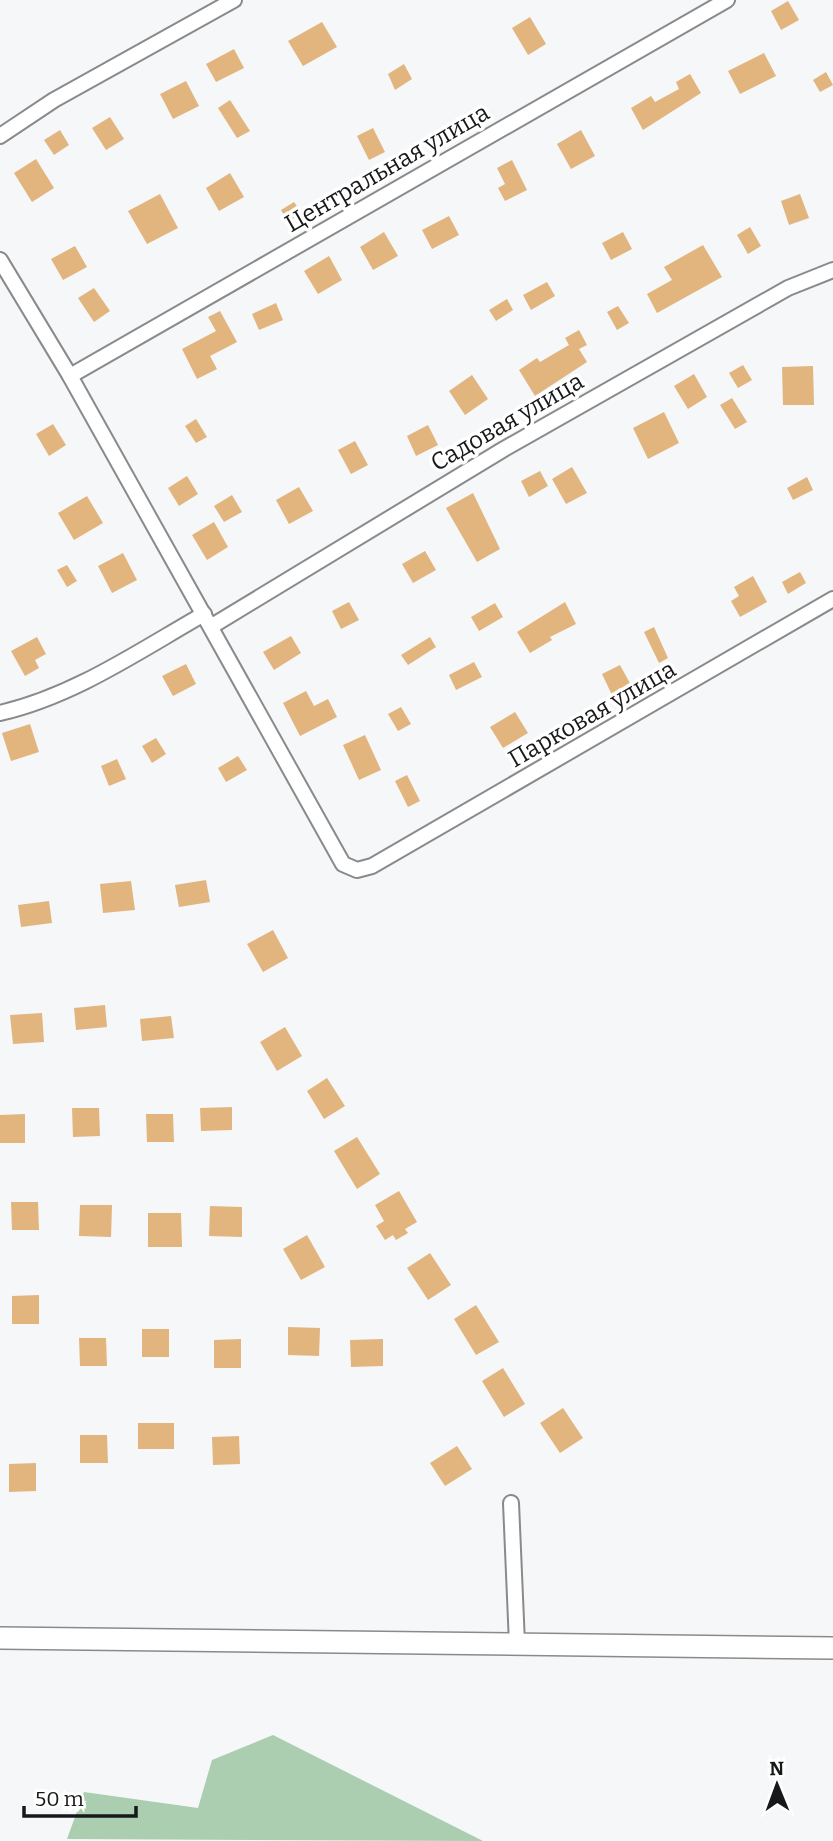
<svg xmlns="http://www.w3.org/2000/svg" width="833" height="1841" font-family="Bitter,serif">
<style>
.green{fill:#abcdb0}
.building{fill:#e2b57f}
.lines{fill:none;stroke-linecap:round;stroke-linejoin:round}
.minor-casing{stroke:#888a8c;stroke-width:18}
.secondary-casing{stroke:#888a8c;stroke-width:24}
.minor{stroke:#fff;stroke-width:14}
.secondary{stroke:#fff;stroke-width:21}
.labels{text-anchor:middle;dominant-baseline:central;stroke-width:7;stroke-linejoin:round;paint-order:stroke}
.street-label{font-size:24px;fill:#171819;stroke:#fff}
</style>
<rect width="100%" height="100%" fill="#f5f7f9"/>
<!-- green -->
<path class="green" d="M273 1735 483 1841 67 1839 84 1792 198 1808 212 1760Z"/>
<!-- building -->
<g class="building">
<path d="M788 1 799 20 781 30 771 11Z"/>
<path d="M530 17 546 44 528 55 512 28Z"/>
<path d="M322 22 337 47 303 66 288 41Z"/>
<path d="M234 49 244 68 216 82 206 64Z"/>
<path d="M764 53 776 76 740 94 728 71Z"/>
<path d="M404 64 412 79 395 90 388 74Z"/>
<path d="M826 72 833 85 820 92 813 80Z"/>
<path d="M690 74 701 93 643 130 631 108 651 96 655 102 679 89 676 82Z"/>
<path d="M186 81 199 106 173 119 160 94Z"/>
<path d="M230 100 250 131 237 138 218 108Z"/>
<path d="M110 117 124 139 106 150 92 128Z"/>
<path d="M373 128 385 152 369 160 357 136Z"/>
<path d="M60 130 69 145 54 155 44 140Z"/>
<path d="M581 130 595 156 571 169 557 144Z"/>
<path d="M36 159 54 188 32 202 14 173Z"/>
<path d="M512 160 527 190 505 201 498 188 505 184 497 168Z"/>
<path d="M230 173 244 197 219 211 206 188Z"/>
<path d="M160 194 178 228 147 244 128 211Z"/>
<path d="M800 194 809 218 789 225 781 201Z"/>
<path d="M294 202 302 213 288 222 281 210Z"/>
<path d="M449 216 459 235 432 249 422 230Z"/>
<path d="M750 227 761 246 748 254 737 235Z"/>
<path d="M384 232 398 256 373 270 360 247Z"/>
<path d="M623 232 632 249 611 260 602 243Z"/>
<path d="M703 245 722 277 657 313 647 294 672 280 664 267Z"/>
<path d="M75 246 87 267 63 280 51 259Z"/>
<path d="M329 256 342 280 318 294 304 271Z"/>
<path d="M547 282 555 296 531 310 523 295Z"/>
<path d="M94 288 110 311 94 322 78 298Z"/>
<path d="M507 299 513 310 496 321 489 310Z"/>
<path d="M276 303 283 320 259 330 252 314Z"/>
<path d="M618 306 629 323 617 330 607 312Z"/>
<path d="M220 311 237 342 210 356 217 369 197 379 182 349 216 331 208 317Z"/>
<path d="M579 330 587 345 579 349 587 362 535 396 519 370 537 358 540 362 569 345 565 338Z"/>
<path d="M743 365 752 380 738 388 729 373Z"/>
<path d="M813 366 814 405H783L782 367Z"/>
<path d="M694 374 707 397 688 409 674 386Z"/>
<path d="M472 375 488 399 465 415 449 391Z"/>
<path d="M732 398 747 422 735 429 720 405Z"/>
<path d="M664 412 679 443 648 459 633 428Z"/>
<path d="M196 419 207 437 196 443 185 426Z"/>
<path d="M53 424 66 445 49 456 36 434Z"/>
<path d="M428 425 438 445 416 456 407 436Z"/>
<path d="M355 441 368 465 351 474 338 450Z"/>
<path d="M572 467 587 493 566 504 552 479Z"/>
<path d="M540 471 548 486 529 497 521 481Z"/>
<path d="M187 476 198 494 179 506 168 488Z"/>
<path d="M807 477 813 490 793 500 787 488Z"/>
<path d="M299 487 313 511 289 524 276 500Z"/>
<path d="M473 493 500 549 477 562 446 508Z"/>
<path d="M232 495 242 512 224 522 214 506Z"/>
<path d="M87 496 103 523 74 540 58 513Z"/>
<path d="M214 522 228 547 207 560 192 535Z"/>
<path d="M425 551 436 570 413 583 402 564Z"/>
<path d="M123 553 137 580 112 593 98 566Z"/>
<path d="M67 565 77 581 67 587 57 570Z"/>
<path d="M800 572 806 583 788 594 782 582Z"/>
<path d="M753 576 767 602 740 617 731 601 739 596 734 587Z"/>
<path d="M349 602 359 620 341 629 332 611Z"/>
<path d="M565 602 576 624 550 637 552 640 530 653 517 632Z"/>
<path d="M495 603 503 617 479 631 471 617Z"/>
<path d="M654 627 668 658 659 663 644 632Z"/>
<path d="M291 636 301 653 274 670 263 652Z"/>
<path d="M37 637 46 654 35 660 39 668 25 676 11 651Z"/>
<path d="M430 637 436 647 408 665 401 655Z"/>
<path d="M474 662 482 677 456 690 449 675Z"/>
<path d="M186 664 196 684 173 696 162 676Z"/>
<path d="M620 665 632 687 613 697 602 674Z"/>
<path d="M306 691 314 706 328 699 337 717 300 736 283 703Z"/>
<path d="M401 707 411 724 398 731 388 714Z"/>
<path d="M515 712 528 733 503 748 490 727Z"/>
<path d="M30 724 39 752 11 761 2 733Z"/>
<path d="M365 735 381 770 359 780 343 745Z"/>
<path d="M156 738 166 754 152 763 142 746Z"/>
<path d="M238 756 247 770 226 782 218 768Z"/>
<path d="M117 759 126 779 109 786 101 766Z"/>
<path d="M407 775 420 801 408 807 395 781Z"/>
<path d="M206 880 210 902 179 907 175 885Z"/>
<path d="M131 881 135 910 103 913 100 884Z"/>
<path d="M49 901 52 923 21 927 18 905Z"/>
<path d="M273 930 288 958 263 972 247 944Z"/>
<path d="M105 1005 107 1027 76 1030 74 1008Z"/>
<path d="M42 1013 44 1042 13 1044 10 1015Z"/>
<path d="M171 1016 174 1038 142 1041 140 1019Z"/>
<path d="M285 1027 302 1056 277 1071 260 1042Z"/>
<path d="M327 1078 345 1106 324 1119 307 1091Z"/>
<path d="M232 1107V1130L201 1131 200 1108Z"/>
<path d="M72 1108H99L100 1136 73 1137Z"/>
<path d="M25 1114V1143H0V1115Z"/>
<path d="M146 1114H173L174 1142H147Z"/>
<path d="M357 1137 380 1174 357 1189 334 1151Z"/>
<path d="M399 1191 417 1222 405 1229 408 1233 396 1240 393 1235 385 1240 376 1226 384 1221 375 1205Z"/>
<path d="M11 1202H38L39 1230H12Z"/>
<path d="M80 1205H112L111 1237 79 1236Z"/>
<path d="M210 1206 242 1207V1237L209 1236Z"/>
<path d="M148 1213H181L182 1247H148Z"/>
<path d="M307 1235 325 1267 301 1280 283 1249Z"/>
<path d="M430 1253 451 1285 428 1300 407 1268Z"/>
<path d="M39 1295V1324H12V1296Z"/>
<path d="M476 1305 499 1342 476 1355 454 1319Z"/>
<path d="M288 1327 320 1328 319 1356 288 1355Z"/>
<rect x="142" y="1329" width="27" height="28"/>
<path d="M79 1338H106L107 1366H80Z"/>
<path d="M241 1339V1368H214V1340Z"/>
<path d="M383 1339V1366L351 1367 350 1340Z"/>
<path d="M503 1368 525 1404 504 1417 482 1381Z"/>
<path d="M563 1408 583 1438 560 1453 540 1423Z"/>
<rect x="138" y="1423" width="36" height="26"/>
<path d="M80 1435H107L108 1463H80Z"/>
<path d="M239 1436 240 1464 213 1465 212 1437Z"/>
<path d="M457 1446 472 1469 445 1486 430 1463Z"/>
<path d="M36 1463V1491L9 1492V1464Z"/>
</g>
<g class="lines">
<defs>
<g id="minor">
<path d="M0 136 54 100 234 0"/>
<path d="M0 260 70 376 343 864 357 870 372 866 833 599"/>
<path d="M70 376 727 0"/>
<path d="M212 626 504 449 788 288 833 270"/>
<path d="M0 713C74 696 139 651 204 614"/>
<path d="M511 1503 517 1644"/>
</g>
<path id="secondary" d="M0 1638 833 1648"/>
</defs>
<!-- minor casing -->
<use href="#minor" class="minor-casing"/>
<!-- secondary casing -->
<use href="#secondary" class="secondary-casing"/>
<!-- minor -->
<use href="#minor" class="minor"/>
<!-- secondary -->
<use href="#secondary" class="secondary"/>
</g>
<g class="labels">
<!-- street labels -->
<g class="street-label">
<text transform="translate(387 168) rotate(-30)">Центральная улица</text>
<text transform="translate(507 422) rotate(-30)">Садовая улица</text>
<text transform="translate(592 714) rotate(-30)">Парковая улица</text>
</g>
</g>
<!-- north arrow -->
<g transform="translate(777 1785) rotate(359)" stroke="#ffffff" stroke-width="5" paint-order="stroke">
<path d="M0-5L12 26L0 18L-12 26Z" fill="#171819"/>
<text y="-10" font-size="19" font-weight="bold" text-anchor="middle" fill="#171819">N</text>
</g>
<!-- scale -->
<path d="M24 1806v10h112v-10" fill="none" stroke="#171819" stroke-width="3.5"/>
<text x="35" y="1806" font-size="21" fill="#171819" stroke="#ffffff" stroke-width="5" paint-order="stroke">50 m</text>
</svg>
